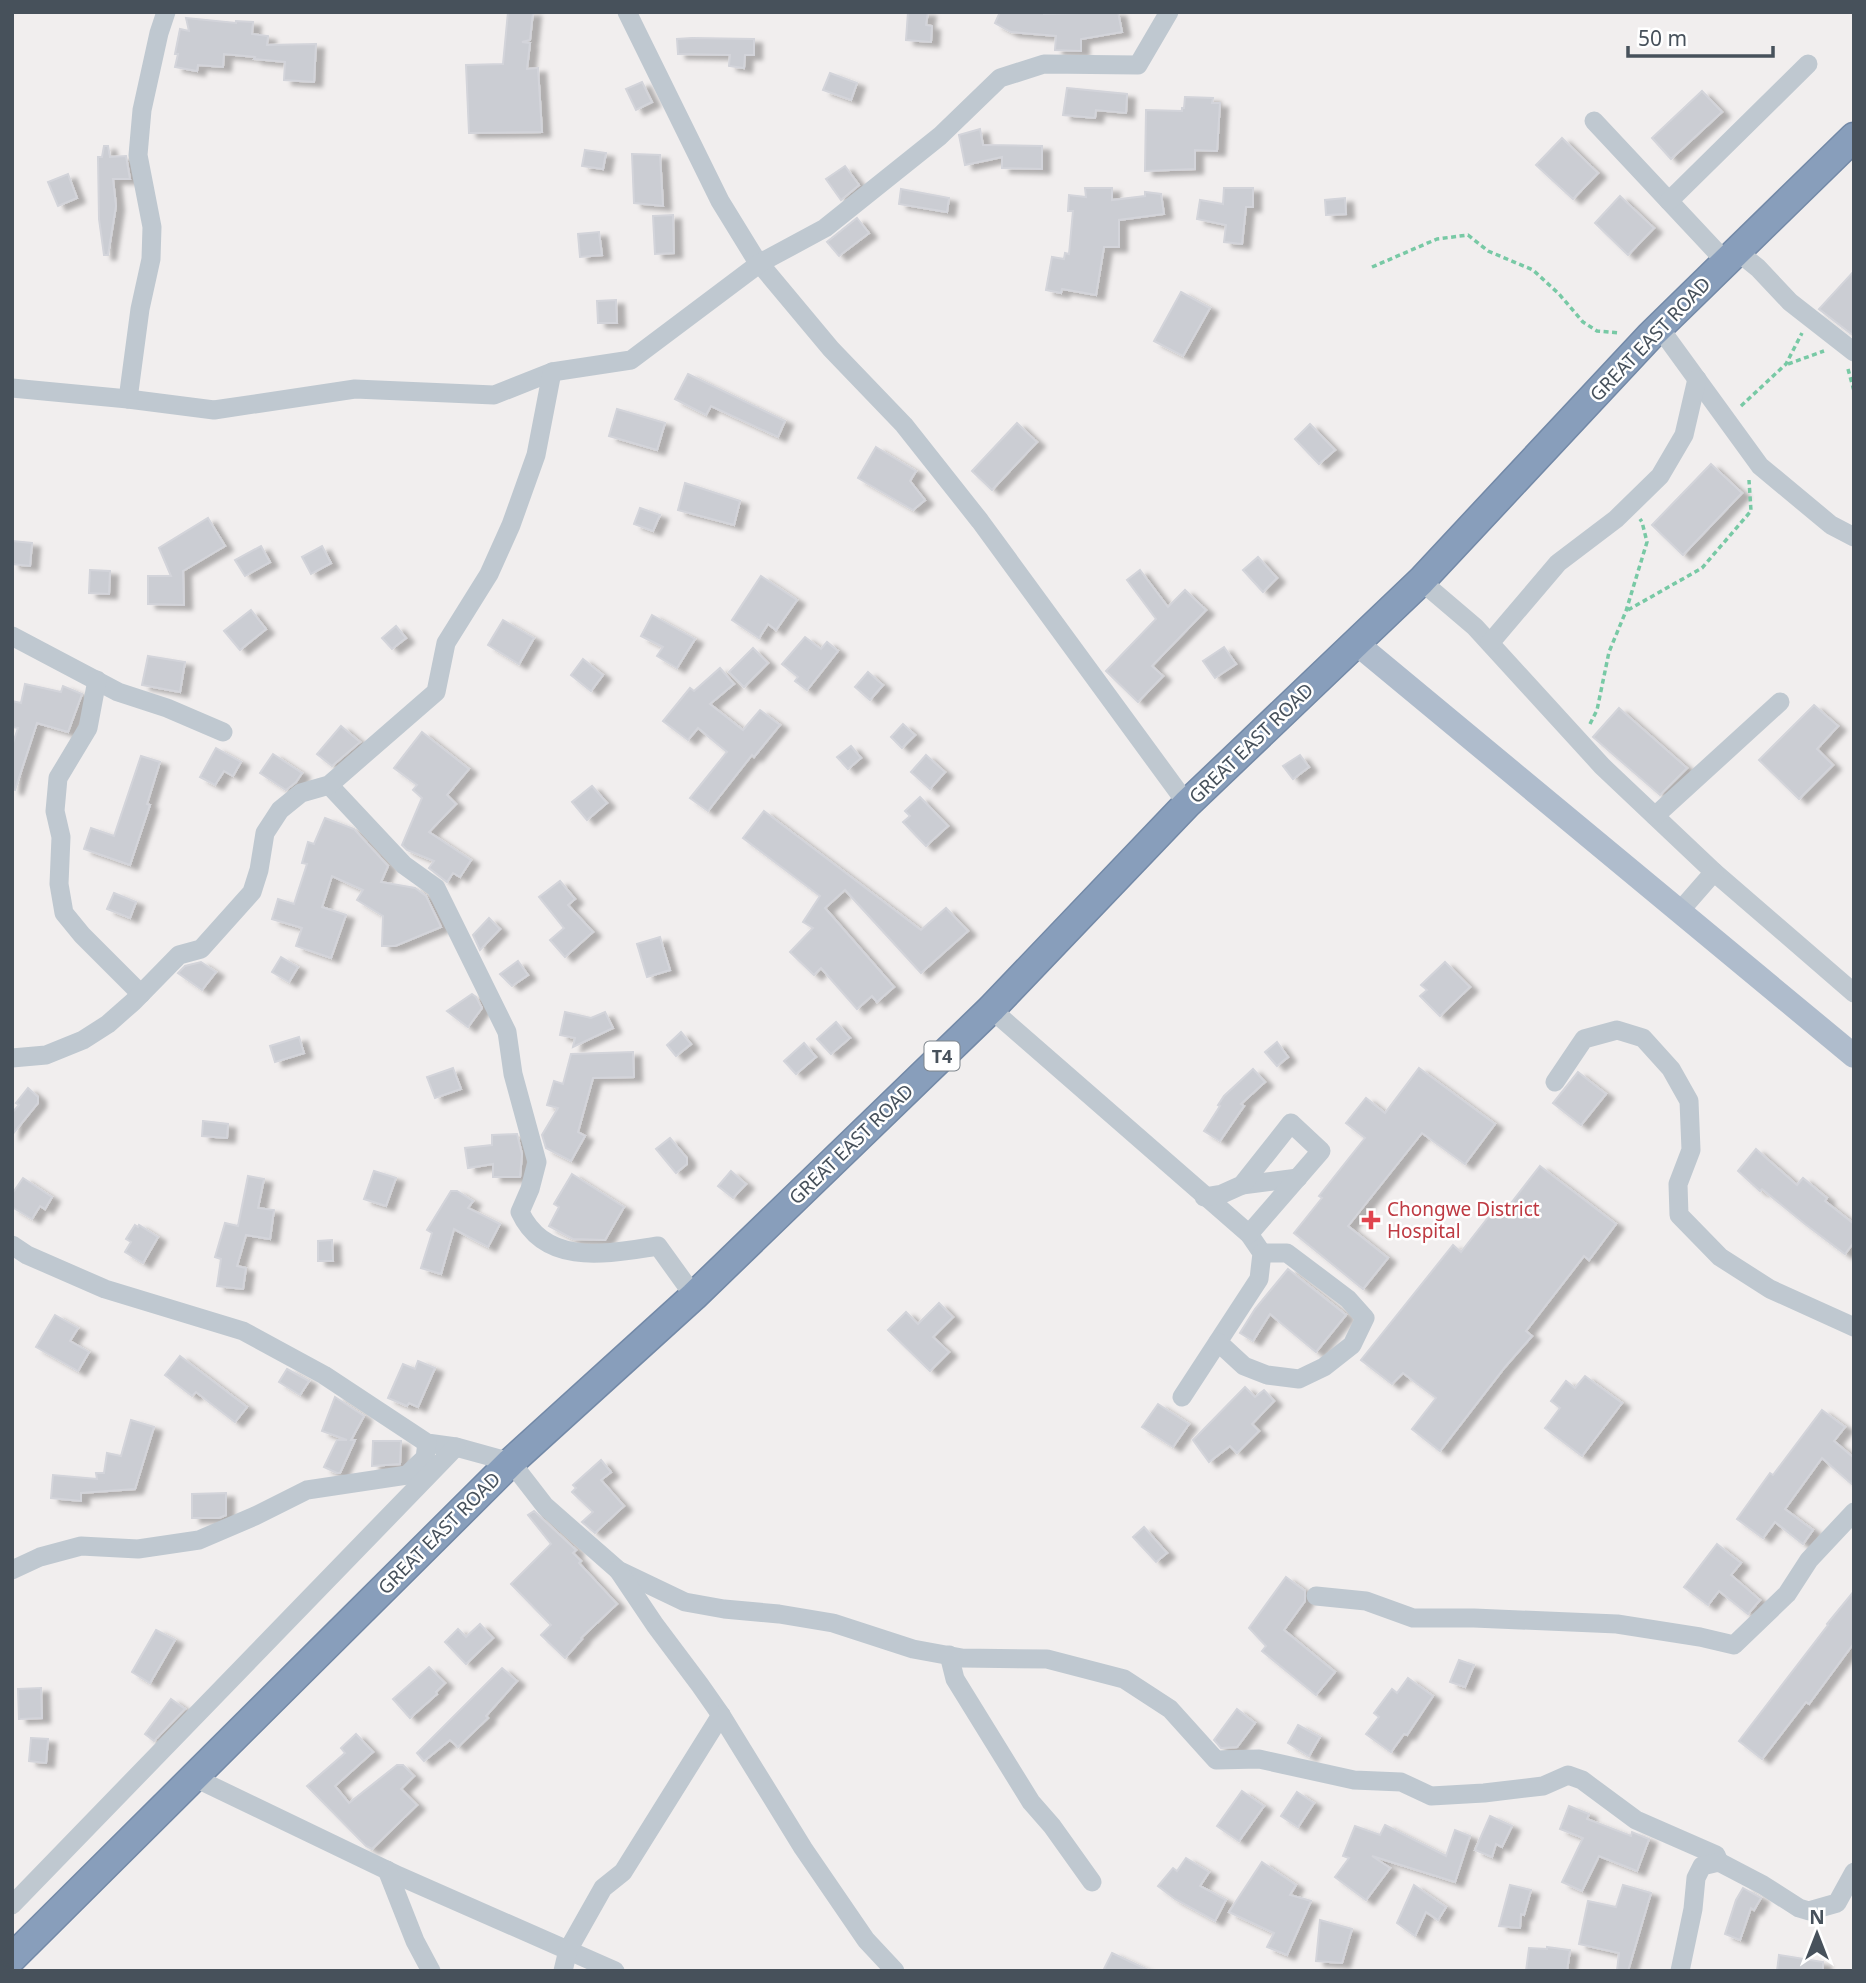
<svg xmlns="http://www.w3.org/2000/svg" width="1866" height="1983" font-family="'Noto Sans',sans-serif">
<style>
.building{fill:#cbcdd3;stroke:#d3d4da;stroke-width:2;filter:url(#shadow)}
.lines{fill:none;stroke-linecap:round;stroke-linejoin:round}
.highway-casing{stroke:#7389a7;stroke-width:31}
.path{stroke:#78c9a5;stroke-width:3.5;stroke-dasharray:5 3.5;stroke-linecap:butt}
.minor{stroke:#bfc8d0;stroke-width:19}
.major{stroke:#afbccc;stroke-width:24}
.highway{stroke:#889ebb;stroke-width:28}
.health-dot{fill:#e0444e;stroke:#fff;stroke-width:2.5}
.labels{text-anchor:middle;dominant-baseline:central;stroke-width:5;stroke-linejoin:round;paint-order:stroke}
.shield{fill:#fff;stroke:#7e858c;stroke-width:2}
.shield-label{font-size:18px;font-weight:bold;fill:#47515b}
.street-label{font-size:19px;fill:#47515b;stroke:#fff}
.health-label{font-size:19px;fill:#be3a42;stroke:#fff;text-anchor:start}
</style>
<defs>
<filter id="shadow"><feDropShadow dx="8" dy="4.5" stdDeviation="2" flood-color="#0004"/></filter>
</defs>
<rect width="100%" height="100%" fill="#f1eeee"/>
<!-- building -->
<g class="building">
<path d="M508 12H533L530 40 522 42 530 43 527 69 538 68 542 132 469 133 466 65 503 64Z"/>
<path d="M908 12H928L926 25 932 26 931 42 906 40Z"/>
<path d="M1000 12H1044V14L1118 12 1122 32 1081 39V51L1055 50 1056 36 1011 32 995 23Z"/>
<path d="M186 18 236 23V21L253 22 252 34 268 36 267 45 316 44 314 82 284 80 285 62 254 59 255 57 224 54 223 67 198 65 197 71 175 67 178 54H175L180 29 189 31Z"/>
<path d="M692 38 754 39V55H745L744 68 729 66 730 55 678 54 677 39Z"/>
<path d="M830 73 857 83 851 100 823 90Z"/>
<path d="M642 82 652 102 636 110 626 89Z"/>
<path d="M1067 88 1127 94 1126 113 1096 110 1095 118 1063 115Z"/>
<path d="M1702 91 1722 112 1671 159 1652 138Z"/>
<path d="M1185 97 1213 98 1212 103H1220L1217 151 1195 150V169L1145 171 1146 110 1182 111V108H1184Z"/>
<path d="M980 129 983 145 1042 146V169L1002 168V157L965 165 959 135Z"/>
<path d="M1562 138 1598 173 1573 199 1536 165Z"/>
<path d="M104 146H108L110 157 126 156 130 179H113L116 206 108 255H104L99 219 98 157H102Z"/>
<path d="M585 150 606 153 603 169 582 166Z"/>
<path d="M632 154 660 155 663 206 634 203Z"/>
<path d="M845 166 859 185 841 200 826 179Z"/>
<path d="M68 174 77 198 58 206 48 182Z"/>
<path d="M1085 188H1112V200L1145 196V192L1161 194 1164 214 1119 220V247H1104L1096 295 1062 289 1061 293 1046 290 1052 257 1064 259 1065 253 1069 254 1073 211H1068L1069 195 1086 197Z"/>
<path d="M1224 188H1253V207H1246L1242 244 1224 242 1226 225 1197 219 1200 200 1223 204Z"/>
<path d="M901 189 949 198 947 212 899 204Z"/>
<path d="M1620 196 1654 228 1628 255 1595 223Z"/>
<path d="M1345 198 1346 214 1326 215 1325 200Z"/>
<path d="M673 215 674 253 655 254 653 216Z"/>
<path d="M857 218 869 233 839 256 827 242Z"/>
<path d="M599 232 602 255 580 257 578 234Z"/>
<path d="M1854 271V336L1819 309Z"/>
<path d="M1181 292 1210 308 1183 356 1154 341Z"/>
<path d="M616 300 617 323H598L597 301Z"/>
<path d="M688 374 785 421 778 437 711 406 706 415 675 399Z"/>
<path d="M617 409 665 423 657 450 609 436Z"/>
<path d="M1017 423 1037 442 992 490 972 471Z"/>
<path d="M1310 424 1335 450 1319 464 1295 439Z"/>
<path d="M876 447 916 471 910 481 925 500 913 510 858 478Z"/>
<path d="M1711 464 1742 493 1683 555 1652 525Z"/>
<path d="M685 483 740 501 734 525 678 510Z"/>
<path d="M640 508 660 515 653 531 634 524Z"/>
<path d="M208 518 225 546 183 571 184 605 148 604V576H171L159 548Z"/>
<path d="M12 541 32 543 30 566 12 564Z"/>
<path d="M261 546 270 562 245 576 235 560Z"/>
<path d="M322 546 331 563 311 574 302 557Z"/>
<path d="M1258 557 1277 578 1263 592 1243 570Z"/>
<path d="M90 570 110 571 109 594 89 593Z"/>
<path d="M1140 570 1168 607 1185 590 1206 610 1152 666 1163 676 1138 702 1106 671 1156 619 1127 580Z"/>
<path d="M761 576 797 600 776 630 768 624 759 638 732 620Z"/>
<path d="M251 610 266 629 240 650 224 631Z"/>
<path d="M652 615 695 639 677 668 657 656 663 647 641 636Z"/>
<path d="M503 620 534 638 519 664 488 645Z"/>
<path d="M396 626 406 638 392 649 382 638Z"/>
<path d="M805 637 821 649 827 642 838 651 807 690 795 681 798 677 782 664Z"/>
<path d="M1224 647 1236 664 1215 678 1203 661Z"/>
<path d="M753 648 768 663 744 687 729 672Z"/>
<path d="M148 656 185 662 180 692 142 685Z"/>
<path d="M583 659 603 675 591 691 571 675Z"/>
<path d="M720 668 734 684 710 704 743 730 760 710 780 725 754 757 752 755 708 811 690 798 727 752 698 728 688 740 663 721 690 688 694 691Z"/>
<path d="M868 672 883 685 870 700 855 687Z"/>
<path d="M25 684 61 692 63 686 82 694 68 732 37 723 15 790 12 789V746L18 728 12 727V701L21 703Z"/>
<path d="M1814 705 1838 726 1817 749 1833 765 1799 799 1759 760Z"/>
<path d="M1619 708 1687 768 1660 795 1593 737Z"/>
<path d="M903 724 915 735 902 748 891 737Z"/>
<path d="M341 726 360 742 332 766 317 754Z"/>
<path d="M422 732 469 769 447 795 456 804 429 832 471 860 460 877 453 873 447 882 429 868 434 861 407 850 402 845 422 798 413 790 417 785 394 768Z"/>
<path d="M851 746 861 758 848 769 837 757Z"/>
<path d="M216 748 241 762 233 776 224 771 215 785 200 777Z"/>
<path d="M273 754 302 773 296 782 286 790 260 773Z"/>
<path d="M926 755 945 772 930 789 911 772Z"/>
<path d="M1300 755 1309 767 1293 779 1283 766Z"/>
<path d="M141 756 160 762 147 804 150 805 130 865 84 849 91 828 114 836Z"/>
<path d="M592 786 607 803 587 820 572 802Z"/>
<path d="M920 797 948 826 926 846 903 822 910 816 905 811Z"/>
<path d="M764 811 921 930 946 908 968 931 921 973 845 890 825 908 894 987 877 1002 872 996 857 1009 821 968 814 975 790 952 813 928 803 922 820 896 743 838Z"/>
<path d="M325 818 354 829 388 866 381 882 415 888 426 896 441 927 395 946H382L383 916 357 900 363 890 332 876 322 907 346 915 331 958 296 946 302 928 272 919 278 899 294 904 307 864 302 863 308 842 314 844Z"/>
<path d="M560 881 575 899 568 905 593 932 565 957 550 940 564 928 539 897Z"/>
<path d="M114 893 136 902 130 918 107 909Z"/>
<path d="M489 918 500 929 480 950 473 935Z"/>
<path d="M660 937 670 970 647 977 637 944Z"/>
<path d="M281 957 298 967 289 982 272 972Z"/>
<path d="M518 961 528 975 512 986 500 974Z"/>
<path d="M201 962 216 972 202 990 178 973 185 966Z"/>
<path d="M1445 962 1470 987 1440 1016 1420 996 1427 990 1421 985Z"/>
<path d="M472 994 476 997 482 1008 468 1027 447 1011Z"/>
<path d="M565 1012 591 1018 605 1012 613 1028 573 1047 575 1038 560 1035Z"/>
<path d="M836 1022 850 1038 831 1054 817 1039Z"/>
<path d="M681 1032 691 1044 676 1056 667 1045Z"/>
<path d="M299 1037 304 1053 275 1062 270 1046Z"/>
<path d="M1277 1042 1288 1057 1277 1066 1265 1052Z"/>
<path d="M804 1043 816 1057 796 1074 784 1061Z"/>
<path d="M633 1052 634 1077 593 1078 578 1132 585 1136 571 1161 546 1148 542 1135 558 1108 547 1105 554 1081 563 1084 571 1054Z"/>
<path d="M453 1068 461 1089 435 1098 427 1077Z"/>
<path d="M1419 1068 1495 1124 1465 1164 1422 1133 1348 1226 1388 1258 1363 1289 1294 1233 1322 1198 1319 1196 1365 1138 1346 1123 1366 1098 1385 1113Z"/>
<path d="M1253 1069 1265 1082 1241 1104 1244 1106 1220 1141 1204 1131 1220 1106 1218 1105 1224 1096Z"/>
<path d="M1578 1072 1606 1094 1581 1125 1553 1103Z"/>
<path d="M28 1088 38 1097V1103L12 1135V1113L19 1105 16 1103Z"/>
<path d="M203 1121 228 1124 227 1138 202 1136Z"/>
<path d="M517 1134 522 1154 520 1177H493V1164L468 1168 465 1148 492 1145V1135Z"/>
<path d="M670 1138 687 1158V1164L676 1173 656 1149Z"/>
<path d="M1756 1149 1797 1185 1803 1178 1827 1198 1825 1201 1854 1224V1242L1845 1254 1805 1224 1762 1189 1760 1191 1738 1171Z"/>
<path d="M1540 1166 1616 1224 1589 1260 1584 1256 1526 1331 1532 1336 1505 1367 1440 1451 1412 1429 1436 1398 1403 1373 1392 1384 1361 1360 1453 1245 1461 1252 1494 1210 1501 1216Z"/>
<path d="M374 1171 396 1178 386 1206 364 1199Z"/>
<path d="M731 1171 746 1184 733 1198 718 1186Z"/>
<path d="M572 1174 624 1207 605 1240 573 1239 549 1226 559 1207 554 1204Z"/>
<path d="M248 1176 264 1179 258 1208 274 1210 270 1239 246 1235 237 1266 246 1268 243 1289 217 1286 221 1259 215 1257 225 1223 238 1226Z"/>
<path d="M23 1178 52 1197 45 1209 40 1206 32 1219 12 1207V1194Z"/>
<path d="M451 1191H457L473 1201 468 1208 500 1224 488 1247 454 1229 441 1274 421 1268 432 1233 427 1230Z"/>
<path d="M135 1225 138 1227 139 1225 158 1237 143 1263 125 1252 131 1242 126 1239Z"/>
<path d="M332 1240 333 1261H318V1241Z"/>
<path d="M1288 1269 1346 1315 1316 1352 1270 1314 1253 1341 1240 1333 1255 1309Z"/>
<path d="M939 1303 953 1317 933 1337 949 1352 930 1371 888 1330 906 1312 918 1324Z"/>
<path d="M55 1315 78 1328 70 1341 89 1352 78 1371 36 1347Z"/>
<path d="M180 1356 247 1407 235 1422 196 1392 192 1396 165 1375Z"/>
<path d="M418 1361 435 1368 418 1407 409 1403 407 1406 388 1398 403 1364 415 1369Z"/>
<path d="M287 1369 309 1381 300 1395 279 1382Z"/>
<path d="M1585 1376 1622 1403 1582 1456 1545 1428 1560 1408 1551 1401 1566 1381 1575 1388Z"/>
<path d="M1245 1387 1255 1397 1264 1390 1274 1401 1252 1424 1259 1431 1237 1453 1230 1446 1209 1462 1193 1440Z"/>
<path d="M335 1397 364 1416 351 1440H355L340 1473H337L324 1467 337 1440H347L322 1431Z"/>
<path d="M1158 1404 1189 1424 1173 1447 1142 1427Z"/>
<path d="M1822 1410 1845 1427 1834 1441 1854 1458V1486L1822 1458 1785 1509 1813 1530 1803 1544 1775 1522 1763 1538 1737 1519 1770 1473 1773 1475Z"/>
<path d="M131 1420 154 1427 135 1489 81 1493V1501L51 1498 53 1475 97 1479 96 1473H104L107 1453 121 1456Z"/>
<path d="M373 1441H401L400 1464 372 1466Z"/>
<path d="M601 1460 611 1472 601 1480 624 1506 595 1533 582 1522 593 1512 572 1492 576 1488 573 1485Z"/>
<path d="M226 1493V1515L219 1518H192V1494Z"/>
<path d="M534 1511 576 1550 573 1553 581 1561 579 1563 617 1604 581 1638 582 1639 565 1658 541 1635 551 1625 511 1584 551 1544 528 1515Z"/>
<path d="M1144 1527 1167 1553 1156 1562 1133 1537Z"/>
<path d="M1717 1544 1741 1563 1731 1575 1760 1600 1748 1614 1719 1591 1708 1605 1684 1587Z"/>
<path d="M1286 1577 1305 1591V1601L1284 1630 1335 1672 1316 1695 1262 1651 1266 1646 1249 1628Z"/>
<path d="M1854 1591V1643L1809 1704 1806 1702 1762 1759 1739 1741 1828 1625 1827 1624Z"/>
<path d="M480 1624 493 1638 466 1664 445 1642 458 1629 466 1637Z"/>
<path d="M156 1630 175 1640 150 1683 132 1672Z"/>
<path d="M1459 1660 1474 1665 1465 1687 1450 1682Z"/>
<path d="M429 1667 445 1683 436 1692 437 1694 410 1718 393 1699Z"/>
<path d="M502 1668 517 1681 486 1716 488 1718 458 1747 450 1740 424 1761 417 1753Z"/>
<path d="M1408 1678 1433 1696 1407 1735 1404 1734 1391 1752 1366 1734 1379 1717 1374 1713 1392 1689 1397 1693Z"/>
<path d="M41 1688 42 1718 19 1719 18 1689Z"/>
<path d="M171 1699 185 1709 154 1741 145 1734Z"/>
<path d="M1237 1709 1255 1723 1237 1747 1221 1748 1214 1740Z"/>
<path d="M1298 1725 1320 1737 1309 1756 1288 1743Z"/>
<path d="M356 1734 373 1752 335 1786 349 1803 397 1765H403L414 1776 401 1789 417 1805 372 1849 366 1846 307 1786 345 1753 341 1748Z"/>
<path d="M31 1738 48 1739 46 1763 29 1761Z"/>
<path d="M1242 1791 1264 1806 1239 1841 1217 1826Z"/>
<path d="M1297 1792 1314 1803 1298 1827 1281 1816Z"/>
<path d="M1569 1806 1589 1814 1587 1819 1631 1836 1632 1832 1649 1839 1637 1871 1599 1856 1582 1891 1562 1882 1583 1838 1560 1829Z"/>
<path d="M1490 1816 1512 1826 1502 1847 1496 1844 1492 1857 1475 1850Z"/>
<path d="M1385 1825 1446 1856 1455 1830 1470 1836 1455 1882 1372 1856 1390 1868 1366 1900 1335 1877 1349 1858 1343 1856 1355 1826 1380 1835Z"/>
<path d="M1186 1858 1209 1872 1200 1886 1226 1900 1215 1921 1175 1899 1158 1886 1173 1868 1177 1871Z"/>
<path d="M1262 1862 1296 1885 1290 1895 1311 1901 1287 1955 1267 1947 1274 1933 1229 1912Z"/>
<path d="M1414 1885 1446 1907 1438 1920 1426 1912 1415 1936 1397 1923Z"/>
<path d="M1510 1885 1531 1890 1524 1915 1521 1914 1520 1928 1499 1926Z"/>
<path d="M1623 1885 1651 1893 1628 1971H1617L1619 1953 1579 1944 1588 1901 1616 1907Z"/>
<path d="M1743 1888 1761 1898 1754 1910 1751 1908 1740 1940 1725 1934 1736 1900Z"/>
<path d="M1320 1920 1352 1929 1342 1963 1316 1961Z"/>
<path d="M1547 1947 1570 1950 1567 1971H1526L1529 1948 1547 1949Z"/>
<path d="M1112 1953 1150 1971H1103Z"/>
<path d="M1779 1955 1823 1962V1971H1777Z"/>
</g>
<g class="lines">
<defs>
<path id="highway" d="M12 1958 511 1462 694 1296 991 1009 1187 804 1421 581 1650 336 1854 137"/>
</defs>
<!-- highway casing -->
<use href="#highway" class="highway-casing"/>
<!-- path -->
<g class="path">
<path d="M1372 267 1437 239 1468 235 1488 251 1533 270 1559 294 1583 322 1597 331 1620 333"/>
<path d="M1788 364 1824 351"/>
<path d="M1848 369 1854 391"/>
<path d="M1741 406 1786 364 1802 333"/>
<path d="M1628 610 1702 568 1751 511 1749 480"/>
<path d="M1590 724 1597 710 1609 652 1626 611 1647 542 1642 522 1640 519"/>
</g>
<!-- minor -->
<g class="minor">
<path d="M627 12 720 201 755 258 831 349 904 425 980 521 1187 804"/>
<path d="M1594 121 1726 262"/>
<path d="M1669 201 1808 64"/>
<path d="M1737 251 1758 268 1790 302 1854 352"/>
<path d="M1659 327 1760 466 1831 525 1854 537"/>
<path d="M12 388 128 399 214 410 355 389 494 395 552 372 631 360 760 263 825 228 940 136 1000 78 1044 64 1138 65 1169 12"/>
<path d="M128 399 140 309 151 259 152 227 138 155 142 110 159 33 166 12"/>
<path d="M1421 581 1475 627 1602 766 1714 872 1854 993"/>
<path d="M12 636 118 692 167 708 223 732"/>
<path d="M1490 643 1558 563 1616 519 1660 476 1684 435 1697 379"/>
<path d="M97 680 88 728 58 778 55 811 61 837 59 884 64 913 82 935 141 994"/>
<path d="M329 785 404 865 436 888 507 1032 513 1074 537 1162 530 1189 520 1212C546 1268 610 1253 658 1246L694 1296"/>
<path d="M1655 816 1780 702"/>
<path d="M1679 912 1714 872"/>
<path d="M991 1009 1249 1234 1262 1253 1259 1279 1182 1397"/>
<path d="M12 1058 46 1055 83 1040 108 1024 133 1002 179 955 201 949 252 892 259 870 265 833 280 810 301 793 329 785 436 692 446 643 489 574 511 525 536 455 552 372"/>
<path d="M1555 1082 1584 1039 1617 1030 1643 1038 1671 1069 1689 1101 1691 1150 1678 1184 1679 1215 1720 1257 1770 1289 1854 1327"/>
<path d="M1242 1185 1298 1178"/>
<path d="M1204 1197 1222 1194 1242 1185 1291 1123 1321 1151 1249 1234"/>
<path d="M12 1245 27 1255 105 1289 243 1331 324 1375 427 1443 456 1447 511 1462 545 1506 618 1570 685 1602 724 1609 779 1614 833 1623 913 1649 962 1658 1047 1659 1124 1679 1170 1709 1216 1760 1259 1759 1354 1780 1401 1782 1431 1796 1484 1793 1543 1786 1568 1775 1582 1780 1636 1820 1716 1855 1719 1862"/>
<path d="M1218 1342 1244 1366 1267 1375 1299 1379 1324 1367 1352 1345 1365 1318 1348 1299 1287 1253H1262"/>
<path d="M12 1570 40 1557 81 1546 138 1549 199 1540 255 1516 307 1490 407 1475 425 1458 427 1443"/>
<path d="M618 1570 655 1625 700 1685 721 1715 803 1848 866 1940 895 1971"/>
<path d="M1316 1596 1366 1601 1413 1618H1474L1617 1624 1700 1637 1734 1645 1787 1594 1809 1560 1854 1512"/>
<path d="M949 1655 955 1679 1031 1802 1052 1826 1092 1882"/>
<path d="M193 1777 399 1876 615 1971"/>
<path d="M387 1870 415 1941 431 1971"/>
<path d="M12 1905 456 1447"/>
<path d="M563 1971 568 1950 603 1888 623 1872 721 1715"/>
<path d="M1680 1971 1693 1909 1696 1878 1702 1866 1719 1862 1763 1885 1799 1908 1809 1911 1837 1903 1854 1872"/>
</g>
<!-- major -->
<path class="major" d="M1356 643 1854 1056"/>
<!-- highway -->
<use href="#highway" class="highway"/>
</g>
<!-- markers -->
<path class="health-dot" d="M1367.5 1209.5h7v7h7v7h-7v7h-7v-7h-7v-7h7z"/>
<g class="labels">
<!-- shield labels -->
<rect class="shield" x="924.5" y="1041.5" width="35" height="29" rx="5"/>
<g class="shield-label">
<text x="942" y="1056">T4</text>
</g>
<!-- street labels -->
<g class="street-label">
<text transform="translate(1650 339) rotate(-46)">GREAT EAST ROAD</text>
<text transform="translate(1251 743) rotate(-44)">GREAT EAST ROAD</text>
<text transform="translate(851 1144) rotate(-44)">GREAT EAST ROAD</text>
<text transform="translate(439 1533) rotate(-45)">GREAT EAST ROAD</text>
</g>
<!-- health labels -->
<g class="health-label">
<text x="1387" y="1209">Chongwe District<tspan x="1387" dy="22">Hospital</tspan></text>
</g>
</g>
<!-- border -->
<rect width="1866" height="1983" fill="none" stroke="#47515b" stroke-width="28"/>
<!-- north arrow -->
<g transform="translate(1817 1934)" stroke="#ffffff" stroke-width="5" paint-order="stroke">
<path d="M0-5L12 26L0 18L-12 26Z" fill="#47515b"/>
<text y="-10" font-size="19" font-weight="bold" text-anchor="middle" fill="#47515b">N</text>
</g>
<!-- scale -->
<path d="M1628 46v10h145v-10" fill="none" stroke="#47515b" stroke-width="3.5"/>
<text x="1638" y="46" font-size="21" fill="#47515b" stroke="#ffffff" stroke-width="5" paint-order="stroke">50 m</text>
</svg>
